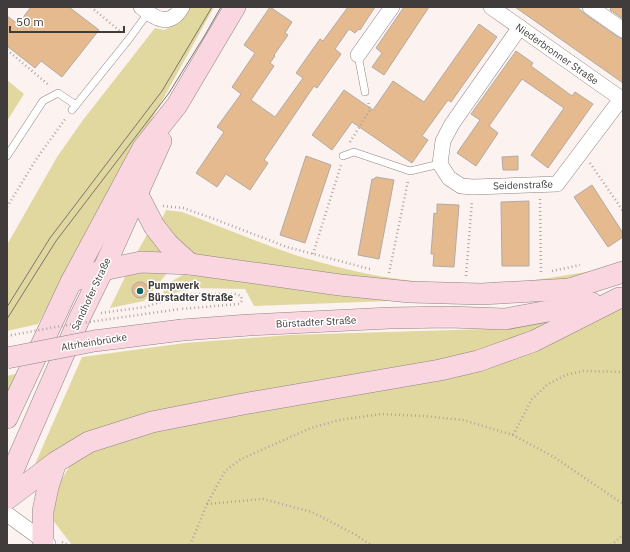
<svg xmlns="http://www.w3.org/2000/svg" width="630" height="552" font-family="'IBM Plex Sans',sans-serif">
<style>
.green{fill:#e1d89f}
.building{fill:#e5ba8e;stroke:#b1aba5}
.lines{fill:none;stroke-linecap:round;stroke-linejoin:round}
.lane-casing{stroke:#8e8583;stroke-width:8}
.street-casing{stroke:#8e8583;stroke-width:16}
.secondary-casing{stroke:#8e8583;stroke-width:22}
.path{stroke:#aea6a4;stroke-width:2.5;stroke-dasharray:1 3;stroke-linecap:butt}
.lane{stroke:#fff;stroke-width:7}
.street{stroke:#fff;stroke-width:15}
.secondary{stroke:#fad6e0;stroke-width:21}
.tram{stroke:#7b7573;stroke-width:1}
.secondary-bridge-casing{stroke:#8e8583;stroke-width:22;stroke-linecap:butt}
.path-bridge{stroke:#aea6a4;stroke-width:2.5;stroke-dasharray:1 3;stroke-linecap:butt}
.secondary-bridge{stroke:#fad6e0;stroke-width:21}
.poi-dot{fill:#126364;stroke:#fff;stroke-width:1.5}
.labels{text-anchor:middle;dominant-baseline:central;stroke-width:3;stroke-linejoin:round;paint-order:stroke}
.street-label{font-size:10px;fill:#403c3b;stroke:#fff}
.poi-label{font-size:10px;font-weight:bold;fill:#403c3b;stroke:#fff;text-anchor:start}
</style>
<rect width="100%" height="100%" fill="#fcf2ef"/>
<!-- green -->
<g class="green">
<path d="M187 7H214L38 324 7 331V245L57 157 83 120 155 28 164 30 179 23Z"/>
<path d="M7 80 24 94 7 121Z"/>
<path d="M166 210 182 212C219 226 257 242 295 255 349 272 405 283 462 285 505 286 549 278 592 271L578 279 445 289 203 258 187 251 160 223Z"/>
<path d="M149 231 172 257 135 256Z"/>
<path d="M128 271H169L144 301 110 308Z"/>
<path d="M186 273 416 300 254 306 245 289 192 288 164 296 163 292 174 280Z"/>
<path d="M623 308V544L622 545H72L49 515 58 485 71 464 101 447 155 432 241 414 416 384Z"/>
<path d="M571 315 517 341 460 358 84 435 35 464 82 357 185 343 289 335 486 329Z"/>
<path d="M19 373 7 401V376Z"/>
</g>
<!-- building -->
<g class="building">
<path d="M31 7H69L99 30 62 77 41 61 35 68 7 46V16L18 24Z"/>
<path d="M270 7 292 22 285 33 288 35 274 55 275 56 270 63 274 66 251 100 275 117 303 78 296 73 320 39 323 41 348 7H375L360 30 359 29 355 33 349 29 335 49 341 54 317 88 314 86 264 160 268 163 250 190 226 174 217 187 196 173 224 132 217 127 241 94 232 87 255 53 244 45Z"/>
<path d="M404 7H429L384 75 372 67 382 53 376 48Z"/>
<path d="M515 7H577L585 14 618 37 623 39V83Z"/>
<path d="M611 7H623V19L610 10Z"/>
<path d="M479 24 497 37 451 102 448 100 422 136 428 140 412 163 352 122 332 150 312 135 344 90 373 110 393 81 424 102Z"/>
<path d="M516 51 533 63 531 66 572 96 575 92 593 104 548 168 531 155 564 108 522 79 489 126 498 133 476 166 457 153 480 120 471 114Z"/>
<path d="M306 156 331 165 305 243 280 235Z"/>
<path d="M518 156V170H503L502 157Z"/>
<path d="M376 177 394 180 379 259 358 255 372 179H374Z"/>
<path d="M592 185 623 233V237L608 247 574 197Z"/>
<path d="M529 201V266H502L501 202Z"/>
<path d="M437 204 459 205 454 267 433 266 434 254H431L433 227 434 213 437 214Z"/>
<circle cx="140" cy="290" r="8"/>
</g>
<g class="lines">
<defs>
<g id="lane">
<path d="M358 55 365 92"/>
<path d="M72 110 129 39 148 13"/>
<path d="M7 156 43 101 58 93 76 105"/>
<path d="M343 156 354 152 410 171 440 164"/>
</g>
<g id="street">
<path d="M141 7C155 19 170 28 182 7"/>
<path d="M491 7 623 100"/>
<path d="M590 7 623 30"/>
<path d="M520 27 452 124 443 141 440 164 449 178 461 186 473 187 557 184 621 99"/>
<path d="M358 55 392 7"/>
<path d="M7 514 48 544"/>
</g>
<g id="secondary">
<path d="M137 193 154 226 168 244 190 264"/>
<path d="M71 282 103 270 141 262 190 264 340 285 410 292 481 294 571 289"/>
<path d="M557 293 623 272"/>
<path d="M182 330 249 325 390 318 449 317 505 319 592 303"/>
<path d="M7 418 71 282 143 148 177 105 235 7"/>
<path d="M7 484 80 317 103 270 161 141"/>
<path d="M7 499 56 462 89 442 152 422 243 404 440 370 478 361 534 341 619 298"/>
<path d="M43 540V511L48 487 56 462"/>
</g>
</defs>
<!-- lane casing -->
<use href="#lane" class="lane-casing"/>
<!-- street casing -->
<use href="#street" class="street-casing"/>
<!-- secondary casing -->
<use href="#secondary" class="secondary-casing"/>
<!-- path -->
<g class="path">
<path d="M91 7 121 32"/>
<path d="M7 50 50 86"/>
<path d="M350 142 370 110 368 101"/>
<path d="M590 163 623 211"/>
<path d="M540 199 541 273"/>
<path d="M163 206 183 208 209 217 287 247 370 269"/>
<path d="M7 207 37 158 66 118"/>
<path d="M313 254 341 165"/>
<path d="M552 271 580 265"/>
<path d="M389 273 408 181"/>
<path d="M466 276 472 201"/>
<path d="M101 313 145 307 176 297 192 294H236L241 296 242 301 239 304 180 309"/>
<path d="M513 435 532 399 548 384 566 375 583 371 623 372"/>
<path d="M207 504 263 499 312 512 356 535 371 545"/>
<path d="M62 542 68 545"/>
<path d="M190 545 207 504 225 471 241 459 311 428 339 420 381 414 424 416 463 420 513 435 554 457 623 504"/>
<path d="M611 545 623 535"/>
</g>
<!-- lane -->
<use href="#lane" class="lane"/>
<!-- street -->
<use href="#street" class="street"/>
<!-- secondary -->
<use href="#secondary" class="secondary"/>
<!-- tram -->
<g class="tram">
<path d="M7 307 50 238 162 91 212 7"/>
<path d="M7 319 56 241 169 93 205 35 221 7"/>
</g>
<defs>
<path id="secondary-bridge" d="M7 358 94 341 182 330"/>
</defs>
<!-- secondary-bridge casing -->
<use href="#secondary-bridge" class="secondary-bridge-casing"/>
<!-- path-bridge -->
<path class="path-bridge" d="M7 336 61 326 180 309"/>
<!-- secondary-bridge -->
<use href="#secondary-bridge" class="secondary-bridge"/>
</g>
<!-- markers -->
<circle class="poi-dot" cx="140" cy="291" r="4"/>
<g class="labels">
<!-- street labels -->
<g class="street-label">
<text transform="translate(557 54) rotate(35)">Niederbronner Straße</text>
<text transform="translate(523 185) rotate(-2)">Seidenstraße</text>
<text transform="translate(91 294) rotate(-65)">Sandhofer Straße</text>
<text transform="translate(316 322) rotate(-3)">Bürstadter Straße</text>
<text transform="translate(94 342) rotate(-9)">Altrheinbrücke</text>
</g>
<!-- poi labels -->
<g class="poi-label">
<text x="148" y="285">Pumpwerk<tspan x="148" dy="12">Bürstadter Straße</tspan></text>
</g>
</g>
<!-- border -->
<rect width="630" height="552" fill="none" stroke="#403c3b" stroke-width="16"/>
<!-- scale -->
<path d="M10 26v6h114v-6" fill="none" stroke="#403c3b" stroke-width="2"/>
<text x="16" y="26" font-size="12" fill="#403c3b" stroke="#ffffff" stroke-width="3" paint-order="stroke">50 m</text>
</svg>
